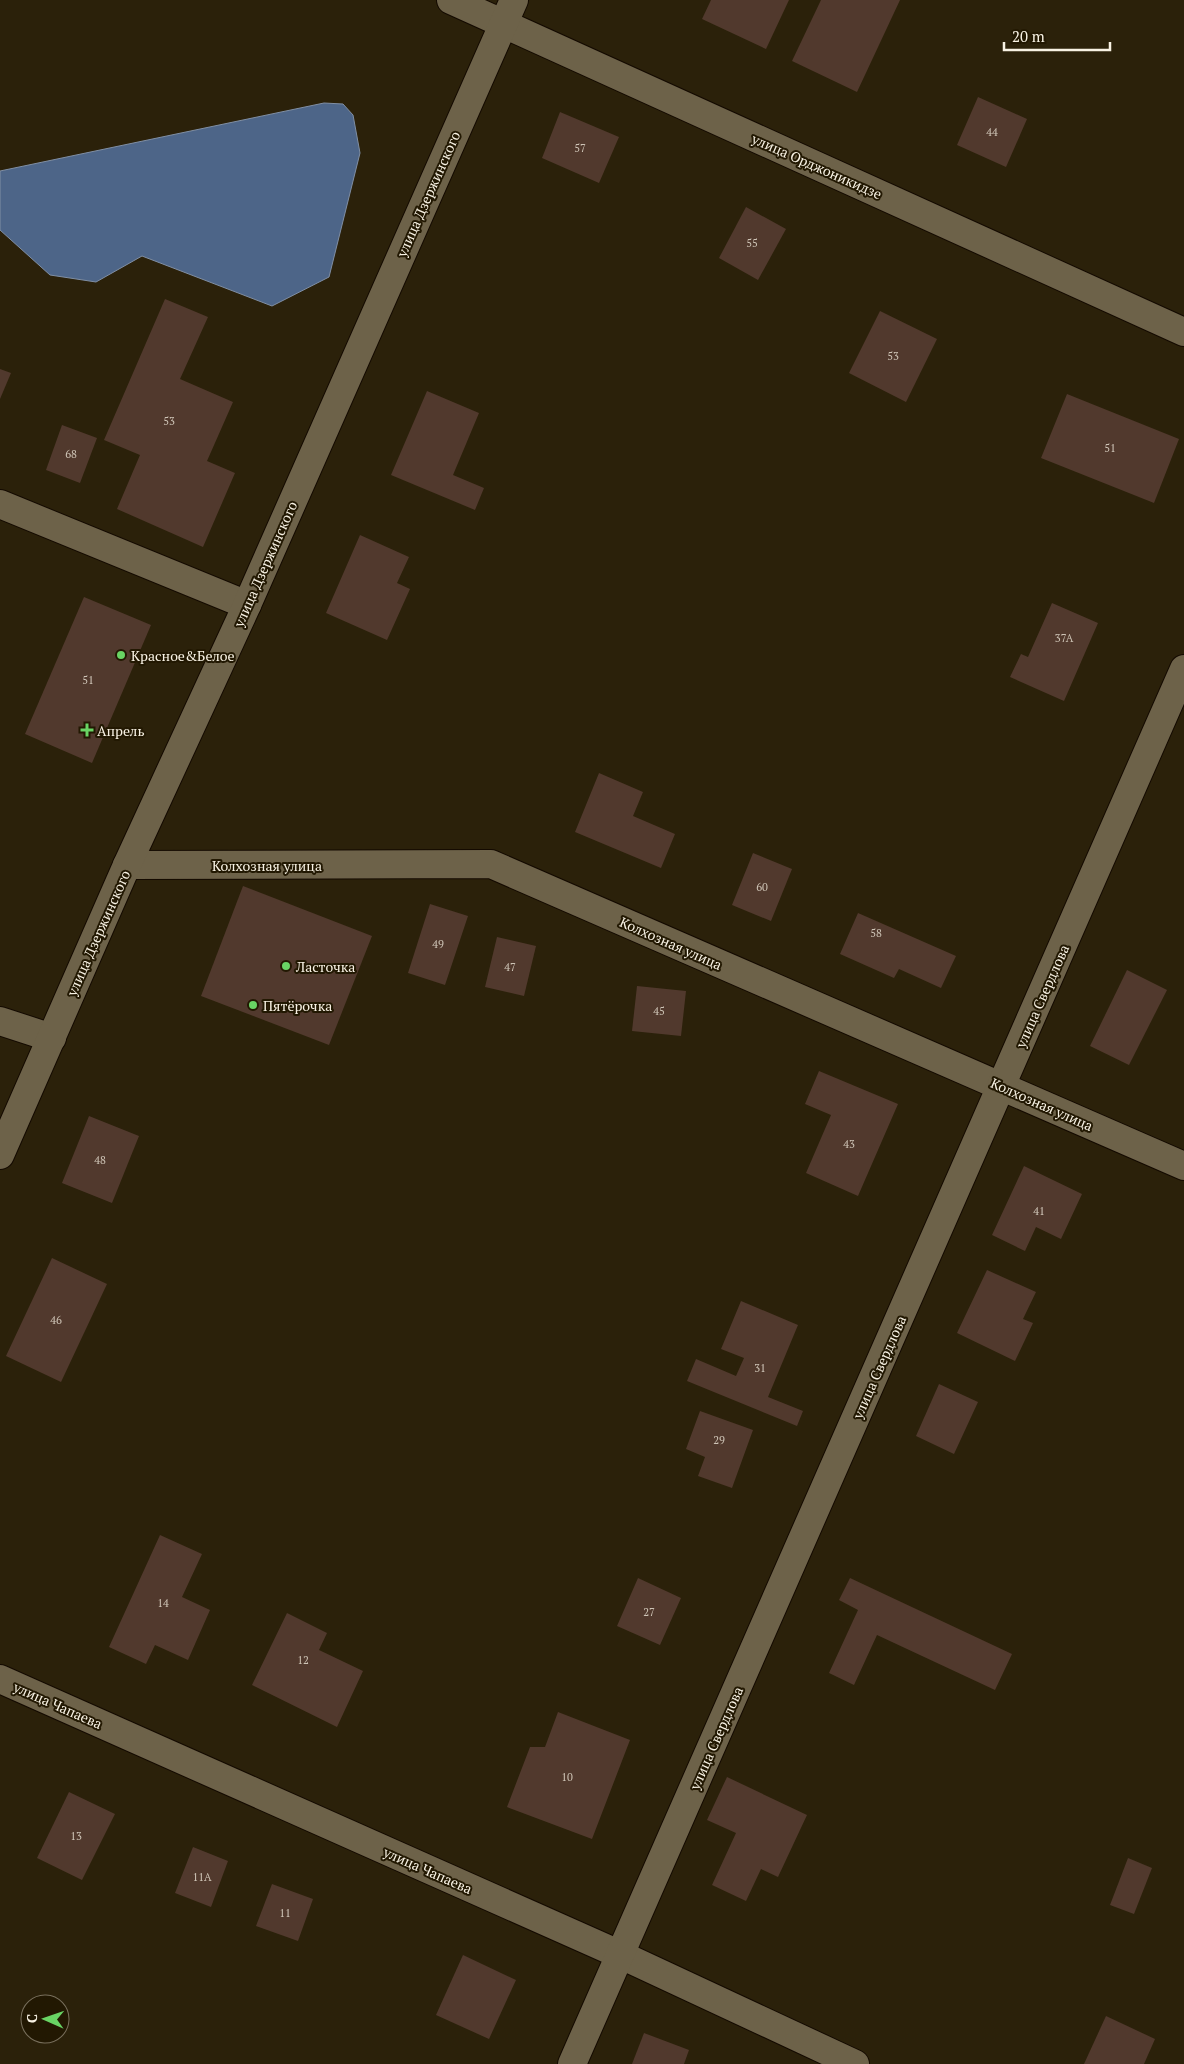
<svg xmlns="http://www.w3.org/2000/svg" width="1184" height="2064" font-family="'PT Serif',serif">
<style>
.water{fill:#4d6588;stroke:#808fa4}
.building{fill:#51392d}
.lines{fill:none;stroke-linecap:round;stroke-linejoin:round}
.minor-casing{stroke:#140a00;stroke-width:30}
.minor{stroke:#6d6249;stroke-width:28}
.poi-dot{fill:#69d464;stroke:#221802;stroke-width:2}
.labels{text-anchor:middle;dominant-baseline:central;stroke-width:4;stroke-linejoin:round;paint-order:stroke}
.number-label{font-size:11px;fill:#cec4b6}
.street-label{font-size:14px;fill:#f8f2e4;stroke:#221802}
.poi-label{font-size:14px;fill:#f8f2e4;stroke:#221802;text-anchor:start}
</style>
<rect width="100%" height="100%" fill="#2b210a"/>
<!-- water -->
<path class="water" d="M324 103 343 104 353 115 360 153 329 277 272 306 142 256 96 282 50 275 0 230V171Z"/>
<!-- building -->
<g class="building">
<path d="M711 0H789L766 49 702 19Z"/>
<path d="M821 0H900L857 92 792 61Z"/>
<path d="M978 97 1027 119 1006 167 957 145Z"/>
<path d="M560 112 619 137 599 183 542 158Z"/>
<path d="M746 207 786 229 758 280 719 258Z"/>
<path d="M165 299 208 317 180 379 233 402 207 461 235 473 203 547 117 509 140 455 104 440Z"/>
<path d="M880 311 937 339 906 402 849 373Z"/>
<path d="M0 369 11 373 0 399Z"/>
<path d="M427 391 479 413 453 475 484 488 475 510 391 475Z"/>
<path d="M1067 394 1179 439 1154 503 1041 458Z"/>
<path d="M62 425 97 438 80 483 46 470Z"/>
<path d="M360 535 409 557 397 583 410 589 387 640 326 613Z"/>
<path d="M84 597 151 625 92 763 25 734Z"/>
<path d="M1052 603 1098 623 1064 701 1010 677 1021 654 1028 657Z"/>
<path d="M599 773 643 792 633 816 675 834 661 868 575 832Z"/>
<path d="M753 853 792 869 771 921 732 905Z"/>
<path d="M243 886 372 936 329 1045 201 996Z"/>
<path d="M430 904 468 916 445 985 408 973Z"/>
<path d="M858 913 956 956 941 988 899 969 894 978 840 954Z"/>
<path d="M497 937 536 946 524 996 485 987Z"/>
<path d="M1127 970 1167 990 1129 1065 1090 1046Z"/>
<path d="M637 986 686 991 681 1036 632 1031Z"/>
<path d="M819 1071 898 1104 858 1196 806 1173 831 1115 805 1104Z"/>
<path d="M89 1116 139 1136 112 1203 62 1183Z"/>
<path d="M1024 1166 1082 1194 1061 1239 1036 1227 1025 1251 992 1235Z"/>
<path d="M52 1258 107 1284 61 1382 6 1356Z"/>
<path d="M987 1270 1036 1292 1023 1319 1033 1323 1015 1361 957 1333Z"/>
<path d="M741 1301 798 1325 768 1397 803 1411 797 1426 687 1381 696 1359 736 1376 744 1358 721 1349Z"/>
<path d="M939 1384 978 1402 954 1454 916 1436Z"/>
<path d="M700 1411 753 1430 732 1488 698 1476 705 1457 686 1449Z"/>
<path d="M160 1535 202 1554 182 1597 210 1610 188 1660 155 1645 146 1664 109 1647Z"/>
<path d="M638 1578 681 1598 660 1645 617 1626Z"/>
<path d="M850 1578 1012 1654 995 1690 877 1635 854 1685 829 1673 858 1610 839 1600Z"/>
<path d="M287 1613 327 1633 319 1650 363 1671 337 1727 252 1685Z"/>
<path d="M558 1712 630 1740 592 1839 507 1807 530 1747H545Z"/>
<path d="M727 1777 807 1815 778 1877 761 1869 746 1901 712 1885 736 1833 707 1820Z"/>
<path d="M69 1792 115 1814 82 1880 37 1858Z"/>
<path d="M193 1847 228 1861 211 1907 175 1893Z"/>
<path d="M1128 1858 1152 1868 1134 1914 1110 1905Z"/>
<path d="M272 1884 313 1899 298 1941 256 1926Z"/>
<path d="M463 1955 516 1980 489 2039 436 2015Z"/>
<path d="M1106 2016 1155 2039 1144 2064H1084Z"/>
<path d="M644 2033 689 2050 684 2064H632Z"/>
</g>
<g class="lines">
<defs>
<g id="minor">
<path d="M451 0 1184 332"/>
<path d="M0 504 247 605"/>
<path d="M127 865 491 864 1184 1166"/>
<path d="M0 1021 52 1038"/>
<path d="M0 1155 127 865 247 605 514 0"/>
<path d="M0 1679 621 1955 855 2064"/>
<path d="M572 2064 1184 669"/>
</g>
</defs>
<!-- minor casing -->
<use href="#minor" class="minor-casing"/>
<!-- minor -->
<use href="#minor" class="minor"/>
</g>
<!-- markers -->
<g class="poi-dot">
<circle cx="121" cy="655" r="5"/>
<path d="M84.5 722.5h5v5h5v5h-5v5h-5v-5h-5v-5h5z"/>
<circle cx="286" cy="966" r="5"/>
<circle cx="253" cy="1005" r="5"/>
</g>
<g class="labels">
<!-- number labels -->
<g class="number-label">
<text x="992" y="132">44</text>
<text x="580" y="148">57</text>
<text x="752" y="243">55</text>
<text x="893" y="356">53</text>
<text x="169" y="421">53</text>
<text x="1110" y="448">51</text>
<text x="71" y="454">68</text>
<text x="1064" y="638">37А</text>
<text x="88" y="680">51</text>
<text x="762" y="887">60</text>
<text x="876" y="933">58</text>
<text x="438" y="944">49</text>
<text x="510" y="967">47</text>
<text x="659" y="1011">45</text>
<text x="849" y="1144">43</text>
<text x="100" y="1160">48</text>
<text x="1039" y="1211">41</text>
<text x="56" y="1320">46</text>
<text x="760" y="1368">31</text>
<text x="719" y="1440">29</text>
<text x="163" y="1603">14</text>
<text x="649" y="1612">27</text>
<text x="303" y="1660">12</text>
<text x="567" y="1777">10</text>
<text x="76" y="1836">13</text>
<text x="202" y="1877">11А</text>
<text x="285" y="1913">11</text>
</g>
<!-- street labels -->
<g class="street-label">
<text transform="translate(817 166) rotate(24)">улица Орджоникидзе</text>
<text transform="translate(428 194) rotate(-66)">улица Дзержинского</text>
<text transform="translate(265 564) rotate(-66)">улица Дзержинского</text>
<text x="267" y="865">Колхозная улица</text>
<text transform="translate(98 933) rotate(-66)">улица Дзержинского</text>
<text transform="translate(671 943) rotate(24)">Колхозная улица</text>
<text transform="translate(1042 996) rotate(-66)">улица Свердлова</text>
<text transform="translate(1042 1104) rotate(24)">Колхозная улица</text>
<text transform="translate(879 1367) rotate(-66)">улица Свердлова</text>
<text transform="translate(58 1705) rotate(24)">улица Чапаева</text>
<text transform="translate(716 1738) rotate(-66)">улица Свердлова</text>
<text transform="translate(428 1870) rotate(24)">улица Чапаева</text>
</g>
<!-- poi labels -->
<g class="poi-label">
<text x="131" y="655">Красное&amp;Белое</text>
<text x="97" y="730">Апрель</text>
<text x="296" y="966">Ласточка</text>
<text x="263" y="1005">Пятёрочка</text>
</g>
</g>
<!-- north arrow -->
<g transform="translate(45 2019) rotate(272)"><circle r="24" fill="#221802" stroke="#786f5c"/>
<path d="M0-4L9 19L0 12L-9 19Z" fill="#69d464"/>
<text y="-8" font-size="14" font-weight="bold" text-anchor="middle" fill="#f8f2e4">С</text>
</g>
<!-- scale -->
<path d="M1004 42v8h106v-8" fill="none" stroke="#f8f2e4" stroke-width="2.5"/>
<text x="1012" y="42" font-size="15" fill="#f8f2e4" stroke="#221802" stroke-width="4" paint-order="stroke">20 m</text>
</svg>
